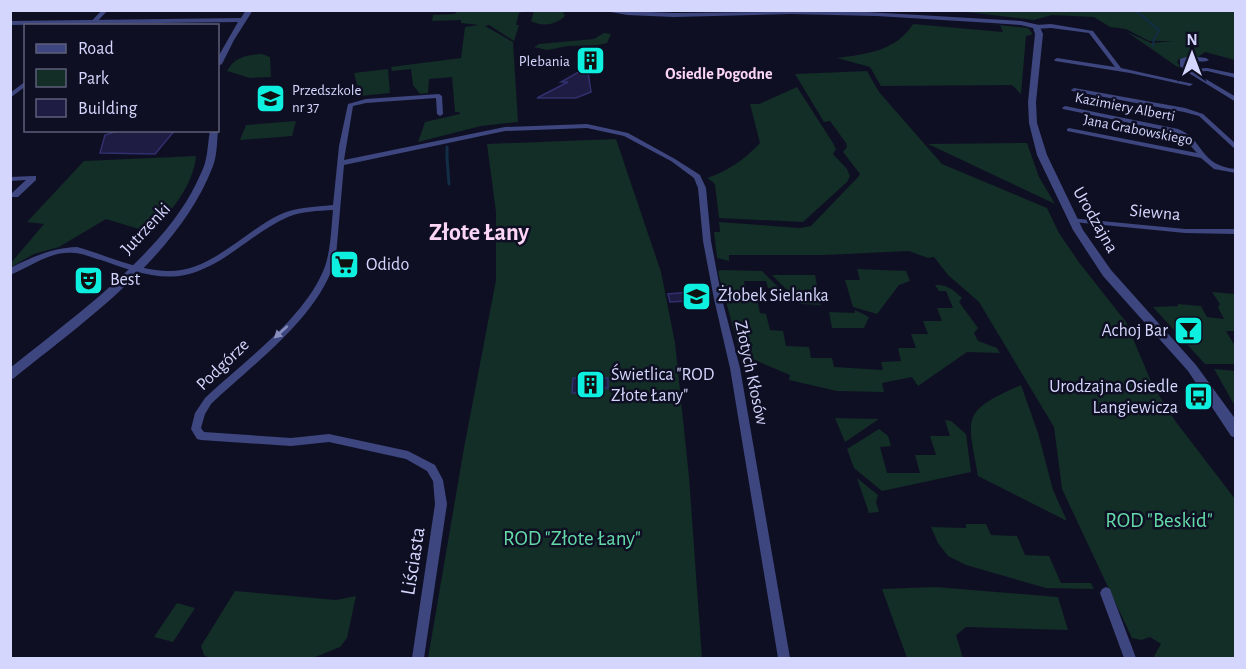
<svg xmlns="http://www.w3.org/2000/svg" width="1246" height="669" font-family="'Alegreya Sans',sans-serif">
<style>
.green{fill:#132d27}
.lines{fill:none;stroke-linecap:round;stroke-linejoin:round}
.stream-far1{stroke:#112e46;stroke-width:2}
.stream{stroke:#112e46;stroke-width:3}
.building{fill:#1e1c43;stroke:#31306e;stroke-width:1.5}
.minor{fill:#3d467f;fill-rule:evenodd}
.tertiary{fill:#3d467f;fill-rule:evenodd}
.oneway{fill:#888ebe}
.labels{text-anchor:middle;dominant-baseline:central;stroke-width:5;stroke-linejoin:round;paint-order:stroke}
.far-poi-label{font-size:15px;fill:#d4d6fd;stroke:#0f0f23;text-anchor:end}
.far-street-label{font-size:15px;fill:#d4d6fd;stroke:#0f0f23}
.far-neighbourhood-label{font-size:16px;font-weight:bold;fill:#fdd6f5;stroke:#0f0f23}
.street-label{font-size:18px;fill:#d4d6fd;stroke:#0f0f23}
.poi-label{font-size:18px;fill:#d4d6fd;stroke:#0f0f23;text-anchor:start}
.near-park-label{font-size:21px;fill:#63d9a7;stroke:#0f0f23}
.near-street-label{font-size:21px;fill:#d4d6fd;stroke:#0f0f23}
.district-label{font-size:24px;font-weight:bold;fill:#fdd6f5;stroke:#0f0f23}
</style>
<rect width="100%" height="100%" fill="#0f0f23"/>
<!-- green -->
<g class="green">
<path d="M457 10 522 12 519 13 516 25H519L514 41 489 25 485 26 513 42 518 122 481 126 418 142 425 122 460 114 459 112H455L452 77 429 79 428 93 420 94 413 85 411 69 392 71 391 67 461 58 465 27 479 25 461 23V20L432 21 433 15 455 14Z"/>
<path d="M1107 10 1235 11V60L1205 52 1198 57 1179 59 1177 62 1181 68 1176 66 1127 32 1151 43 1174 41H1149L1126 29 1110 27 1094 17 1052 15 1034 20 958 11Z"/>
<path d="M534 11 563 12 565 16C556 25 542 27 531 21Z"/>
<path d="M896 15 1028 28 1032 33 1031 35 1026 36 1021 94 1012 85 881 86 870 67 837 58C867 54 896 51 913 24L1003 32 1000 25 901 16V18Z"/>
<path d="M604 33 611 34 607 43 598 45 568 46 547 50 534 47 539 44 594 39Z"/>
<path d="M262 54 270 57 271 77 250 78 227 71C234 57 247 55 262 54Z"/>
<path d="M388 69 390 93 360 96 354 73Z"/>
<path d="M867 71 879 92 942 164 1047 208 1059 233 1078 261 1126 322 1153 386 1176 422 1235 499V658H1153L1161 644 1150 637 1141 640 1132 638 1062 489 1054 427 979 302 948 275 934 257 928 258 909 251 824 255H729V261L717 258 714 232H720L719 222 800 228 811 226 858 177 860 174 843 152 847 147 846 143 830 121 824 122 795 74Z"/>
<path d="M797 87 833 143 836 149 833 154 847 169 850 176 847 182 803 222 719 218 715 185 713 182 707 178C728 171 744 160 760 143H769H760L750 104H759Z"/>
<path d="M296 121 292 136 240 140 246 125Z"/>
<path d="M616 139 661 272 675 343 689 477 702 658H428L464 448 496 280V212L487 144Z"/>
<path d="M1027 143 1039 177 1055 204 928 144Z"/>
<path d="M196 156C194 185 170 212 152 233L106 219 59 247 34 254 11 267V263L44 224 27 222 84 161Z"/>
<path d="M857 269 906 271 910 281 899 285 877 314 853 307 845 280H860Z"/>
<path d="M722 270 762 271 779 288H768L766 281H744L747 299H757L760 313 766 314 770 330 783 331 786 346 809 347 811 358H832L834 367 883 370 881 362 901 361 898 348H916L911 334H928L923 321H942L937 308H953L946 291H939L935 285C947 284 954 290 962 298L959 302 978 328 974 333 978 341 997 348 1000 353 967 352 918 386 912 377 882 383 884 392 837 391 789 380 790 375 752 359 751 361 741 357 719 276 718 271Z"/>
<path d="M772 275H815L821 305 801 304Z"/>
<path d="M1212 292 1235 294V331H1226L1235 346V364H1205L1153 307 1178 306V304L1201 306 1207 317 1224 319 1218 307 1220 304Z"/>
<path d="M855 310 869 317 864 328H832L829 312 855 313Z"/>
<path d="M1214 369 1235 371V406Z"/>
<path d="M1021 385 1038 433 1053 490 1067 521 978 476C967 415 961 412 1021 385Z"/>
<path d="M835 418 879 419 845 442Z"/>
<path d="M945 420 951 421 966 434 971 472 882 491 854 468 847 449 879 429 888 436 891 446 880 447 887 473H920L915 455H936L930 436H950Z"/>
<path d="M857 478 878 495 876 502 879 512 869 513Z"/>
<path d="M966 524H986L991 535 1017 536 1025 555 1049 556 1061 583H1091L1094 589 1046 588 966 565 948 556 938 543 931 527 966 528Z"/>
<path d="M935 587 1058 597 1068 630 966 627 956 635 963 658H907L882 589Z"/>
<path d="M235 591 336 600 356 596 347 638 340 647 313 658H209L204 655 201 646Z"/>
<path d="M177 603 195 608 173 642 154 637Z"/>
</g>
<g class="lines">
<!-- stream-far1 -->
<path class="stream-far1" d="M1135 10 1159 30 1154 38 1153 46"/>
<!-- stream -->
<g class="stream">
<path d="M447 147V157"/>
<path d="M447 158 449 184"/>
</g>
</g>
<!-- building -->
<g class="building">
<path d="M582 70 588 72 591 92 576 98H537L568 82H561Z"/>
<path d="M120 130H175L155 154 100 153 105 135Z"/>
<path d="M702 291 704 300 670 302 668 294Z"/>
<path d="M573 378H608V388H602V393H572Z"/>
</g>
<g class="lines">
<!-- minor -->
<g class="minor">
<path d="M102 10H108L93 26H87Z"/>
<path d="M1051 24 1093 31 1121 68 1193 84 1190 86 1130 73 1055 61 1054 60 1057 58 1115 67 1089 33 1051 28 1036 29 1033 27 1036 25Z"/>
<path d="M1189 56 1206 58 1209 60C1202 64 1193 59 1185 61V64L1190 69 1207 68 1236 74V78L1207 71 1194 72 1236 97V102L1187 72 1180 66V59Z"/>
<path d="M26 81V86L10 98V93Z"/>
<path d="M1074 88 1185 108 1203 114 1236 144V150L1199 116 1184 112 1072 91 1071 90Z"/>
<path d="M439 94 442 96 443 114 440 116 437 114 436 98 366 103 353 106 344 160 505 127 587 124 628 133 675 159 700 175 706 188 711 241 722 299 740 368 790 658H778L730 368 714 299 703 241 698 188 694 178 671 161 624 136 587 128 505 131 344 165 336 256C323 314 253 364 211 404L205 414 201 428 204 432 291 438 329 434 408 451 435 465 443 480 447 504 424 658H412L435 504 433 481 427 471 406 459 329 442 291 446 201 440 197 439 191 429 195 413 205 398C243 362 304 319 324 269 331 251 331 229 333 210 318 211 302 211 288 217 251 233 225 266 185 275 157 281 127 269 101 260 92 258 83 253 74 253 50 251 32 266 10 275V268C32 257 52 248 77 247 106 255 136 270 166 271 210 273 242 233 279 215 296 207 315 207 333 205L339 146 348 104 366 99Z"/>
<path d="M1065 106 1178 129C1204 139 1199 166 1236 169V173L1214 169 1201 158 1067 131V129L1069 128 1197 153 1180 134 1173 132 1063 109 1062 108Z"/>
<path d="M33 176H36V180L18 197H12V193L26 180 10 181V177Z"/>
<path d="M1070 218 1185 229H1236V234L1185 233 1073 222H1070Z"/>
<path d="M1106 587 1110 589 1136 658H1124L1100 593 1102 589Z"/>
</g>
<!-- tertiary -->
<g class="tertiary">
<path d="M246 10H253L234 40 222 64 218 66V57L238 22 10 25V21L241 18Z"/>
<path d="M600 10 674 13 849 11 1021 21 1039 25 1043 34 1036 102 1037 123 1047 155 1083 230 1111 270 1196 365 1236 420V438L1231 436 1188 371 1103 276 1073 230 1037 155 1029 123 1028 102 1035 34 1033 28 1021 25 992 23 877 16 791 14 674 17 627 15Z"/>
<path d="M218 129V130C217 142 217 156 213 166 179 255 86 320 14 378L10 380V368C71 319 162 254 196 184 199 177 203 170 205 163 208 152 208 141 210 130H218Z"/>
</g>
</g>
<!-- one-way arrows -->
<defs><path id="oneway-solid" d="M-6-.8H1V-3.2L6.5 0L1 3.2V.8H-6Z" transform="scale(1.5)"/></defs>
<use class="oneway" href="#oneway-solid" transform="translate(281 332) rotate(138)"/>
<!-- icons -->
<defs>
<symbol id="building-square" viewBox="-11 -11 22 22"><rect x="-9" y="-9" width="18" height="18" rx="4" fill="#0defdf" stroke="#0f0f23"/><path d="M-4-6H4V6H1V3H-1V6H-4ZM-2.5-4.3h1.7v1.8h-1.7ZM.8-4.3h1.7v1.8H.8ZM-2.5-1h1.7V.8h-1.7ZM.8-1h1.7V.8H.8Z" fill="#111"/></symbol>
<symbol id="school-square" viewBox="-11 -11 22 22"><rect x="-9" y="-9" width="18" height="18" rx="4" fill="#0defdf" stroke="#0f0f23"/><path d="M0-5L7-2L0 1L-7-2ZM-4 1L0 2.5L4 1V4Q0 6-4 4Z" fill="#111"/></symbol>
<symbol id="supermarket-square" viewBox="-11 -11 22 22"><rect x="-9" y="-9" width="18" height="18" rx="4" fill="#0defdf" stroke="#0f0f23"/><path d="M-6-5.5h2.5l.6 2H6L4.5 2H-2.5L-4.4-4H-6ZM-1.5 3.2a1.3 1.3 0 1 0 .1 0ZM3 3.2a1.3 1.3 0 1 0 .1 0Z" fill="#111"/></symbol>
<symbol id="theatre-square" viewBox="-11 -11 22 22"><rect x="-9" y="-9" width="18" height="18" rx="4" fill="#0defdf" stroke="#0f0f23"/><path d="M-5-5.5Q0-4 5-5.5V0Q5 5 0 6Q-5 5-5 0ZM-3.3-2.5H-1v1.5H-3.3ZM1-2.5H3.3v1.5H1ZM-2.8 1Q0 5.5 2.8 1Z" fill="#111"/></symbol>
<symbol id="bar-square" viewBox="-11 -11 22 22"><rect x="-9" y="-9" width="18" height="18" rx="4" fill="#0defdf" stroke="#0f0f23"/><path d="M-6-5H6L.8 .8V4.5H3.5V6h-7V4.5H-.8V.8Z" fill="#111"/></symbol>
<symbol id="bus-square" viewBox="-11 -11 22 22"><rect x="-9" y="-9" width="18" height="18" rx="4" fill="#0defdf" stroke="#0f0f23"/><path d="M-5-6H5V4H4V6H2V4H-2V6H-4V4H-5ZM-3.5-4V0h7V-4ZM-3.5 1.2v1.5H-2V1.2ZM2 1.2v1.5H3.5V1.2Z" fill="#111"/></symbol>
</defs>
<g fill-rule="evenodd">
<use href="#building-square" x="574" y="44" width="33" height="33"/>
<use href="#school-square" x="254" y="82" width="33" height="33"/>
<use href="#supermarket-square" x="328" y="248" width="33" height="33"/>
<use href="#theatre-square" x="72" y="264" width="33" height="33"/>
<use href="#school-square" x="680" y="280" width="33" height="33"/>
<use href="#bar-square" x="1172" y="314" width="33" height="33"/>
<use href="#building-square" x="574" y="368" width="33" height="33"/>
<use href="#bus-square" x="1182" y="380" width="33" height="33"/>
</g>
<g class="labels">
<!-- far-poi labels -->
<g class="far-poi-label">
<text x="570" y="61">Plebania</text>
<text x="292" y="90" text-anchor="start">Przedszkole<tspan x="292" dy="17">nr 37</tspan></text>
</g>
<!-- far-street labels -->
<g class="far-street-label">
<text transform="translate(1125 107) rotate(11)">Kazimiery Alberti</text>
<text transform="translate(1138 130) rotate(11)">Jana Grabowskiego</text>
</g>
<!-- far-neighbourhood labels -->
<g class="far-neighbourhood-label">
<text x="719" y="74">Osiedle Pogodne</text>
</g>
<!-- street labels -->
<g class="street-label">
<text transform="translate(1155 213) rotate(5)">Siewna</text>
<text transform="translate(1095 220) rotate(60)">Urodzajna</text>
<text transform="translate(146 229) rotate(-47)">Jutrzenki</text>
<text transform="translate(223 365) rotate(-44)">Podgórze</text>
<text transform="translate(751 373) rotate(78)">Złotych Kłosów</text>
</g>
<!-- poi labels -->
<g class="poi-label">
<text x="366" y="265">Odido</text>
<text x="110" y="280">Best</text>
<text x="718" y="296">Żłobek Sielanka</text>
<text x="1168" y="331" text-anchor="end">Achoj Bar</text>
<text x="611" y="375">Świetlica "ROD<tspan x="611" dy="21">Złote Łany"</tspan></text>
<text x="1178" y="387" text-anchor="end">Urodzajna Osiedle<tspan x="1178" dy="21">Langiewicza</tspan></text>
</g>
<!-- near-park labels -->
<g class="near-park-label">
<text x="1159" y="520">ROD "Beskid"</text>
<text x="572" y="538">ROD "Złote Łany"</text>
</g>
<!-- near-street labels -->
<g class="near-street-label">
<text transform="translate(413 561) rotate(-81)">Liściasta</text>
</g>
<!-- district labels -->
<g class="district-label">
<text x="479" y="233">Złote Łany</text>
</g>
</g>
<!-- border -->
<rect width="1246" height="669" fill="none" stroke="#d4d6fd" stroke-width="24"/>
<!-- legend -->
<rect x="24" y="24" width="195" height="108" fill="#0f0f23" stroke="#5e5f7a" stroke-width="1.5"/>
<rect x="36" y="44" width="30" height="9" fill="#3d467f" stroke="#5e5f7a" stroke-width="1.5"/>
<text x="78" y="54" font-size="18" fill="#d4d6fd">Road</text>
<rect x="36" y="69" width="30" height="18" fill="#132d27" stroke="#5e5f7a" stroke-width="1.5"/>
<text x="78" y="84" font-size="18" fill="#d4d6fd">Park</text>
<rect x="36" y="99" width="30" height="18" fill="#1e1c43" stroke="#5e5f7a" stroke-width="1.5"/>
<text x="78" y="114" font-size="18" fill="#d4d6fd">Building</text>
<!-- north arrow -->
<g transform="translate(1192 54)" stroke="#0f0f23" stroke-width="4.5" paint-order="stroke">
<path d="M0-4.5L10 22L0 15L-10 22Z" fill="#d4d6fd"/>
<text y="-9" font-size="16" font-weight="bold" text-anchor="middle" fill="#d4d6fd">N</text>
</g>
</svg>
